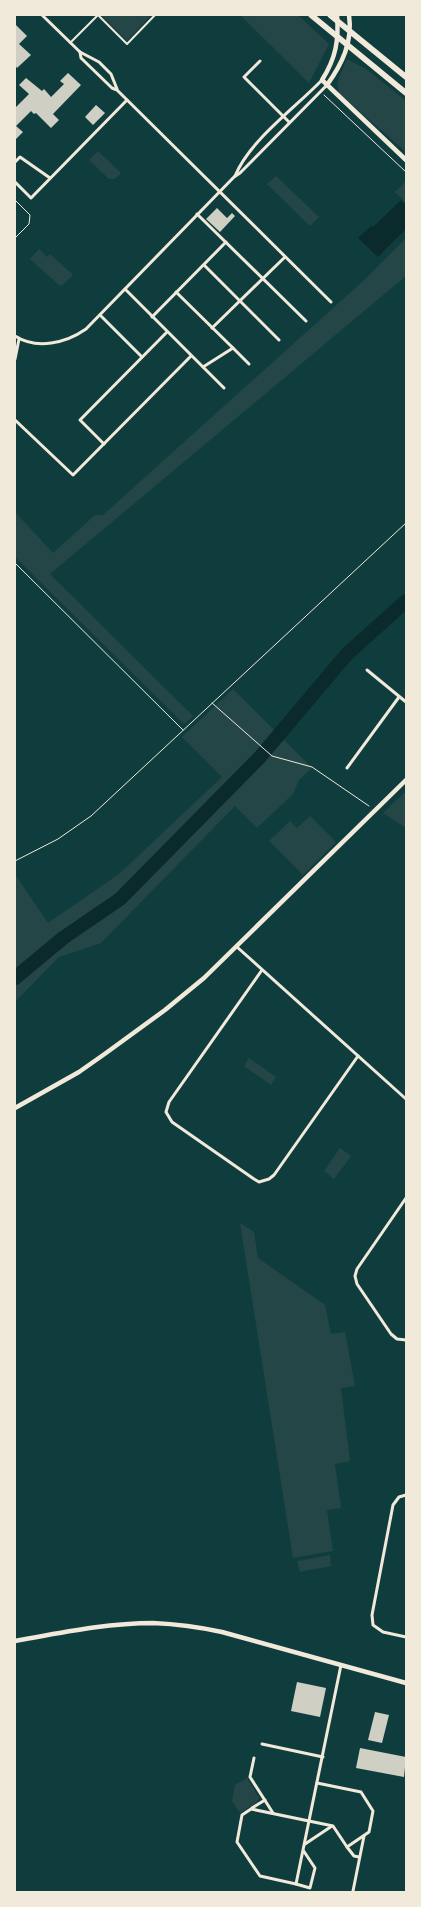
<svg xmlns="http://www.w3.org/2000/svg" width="421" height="1907" font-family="'Varela Round',sans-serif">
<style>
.green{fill:#244646}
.water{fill:#0a2a2b}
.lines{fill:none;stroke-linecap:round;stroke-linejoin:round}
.river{stroke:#0a2a2b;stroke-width:14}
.building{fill:#cfcfc3}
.path{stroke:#f1e9da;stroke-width:1}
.service{stroke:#f1e9da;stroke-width:2}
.minor{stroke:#f1e9da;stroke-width:3}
.tertiary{stroke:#f1e9da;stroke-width:4.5}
.trunk{stroke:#f1e9da;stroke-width:5.5}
</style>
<rect width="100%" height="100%" fill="#0f3d3e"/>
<!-- green -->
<g class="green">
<path d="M101 15H151L127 41Z"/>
<path d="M240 15H298L329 44 309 83Z"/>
<path d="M347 59 366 69 406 101V152L339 93 337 83Z"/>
<path d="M98 151 121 173 115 179H109L89 160Z"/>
<path d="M276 176 319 217 310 226 267 184Z"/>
<path d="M406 181V203L395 192Z"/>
<path d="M406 238V276L50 574 193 716 184 724 15 557V512L53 553 95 515H103L362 282Z"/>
<path d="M39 249 47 257 50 254 73 275 64 284 60 286 30 259Z"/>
<path d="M233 689 312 768 299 780 293 794 257 828 235 806 101 943 59 957 15 1002V874L48 923 119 874 222 777 182 737Z"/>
<path d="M406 791V828L383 813Z"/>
<path d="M310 816 336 842 303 875 269 841 290 821 297 828Z"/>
<path d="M249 1058 276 1077 271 1085 244 1066Z"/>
<path d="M340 1148 351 1156 334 1179 324 1171Z"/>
<path d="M240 1223 254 1232 258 1258 325 1305 331 1334 345 1332 355 1386 341 1388 350 1461 335 1464 341 1508 327 1510 333 1551 293 1558Z"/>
<path d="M330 1555 331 1566 300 1572 297 1561Z"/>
<path d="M247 1778 259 1798 257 1802 240 1813 232 1801 235 1785Z"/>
</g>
<!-- water -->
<path class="water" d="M401 200 406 205V229L378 257 358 238 371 226 373 227Z"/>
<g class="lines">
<!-- river -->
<path class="river" d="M15 978 63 938 120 899 260 757 347 654 406 601"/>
</g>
<!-- building -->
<g class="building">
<path d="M15 24 27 36 19 44 31 55 17 68 15 65Z"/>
<path d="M68 73 81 85 53 114 59 120 51 128 36 113 34 114 31 111 16 126 23 132 15 140V108L29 94 19 85 26 78 42 91 44 89 51 97 64 84 60 81Z"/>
<path d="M96 105 105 113 93 125 85 117Z"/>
<path d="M217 208 227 218 232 213 235 216 220 232 206 219Z"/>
<path d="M297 1682 326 1688 320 1717 291 1711Z"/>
<path d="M375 1712 389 1715 382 1743 368 1740Z"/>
<path d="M360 1748 406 1757 404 1777 356 1768Z"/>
</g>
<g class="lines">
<!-- path -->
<g class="path">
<path d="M324 95 406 172"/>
<path d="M15 200 30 215 29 224 15 238"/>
<path d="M15 563 183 730"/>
<path d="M212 703 272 756 312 767 369 806"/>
<path d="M15 861 58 839 91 816 406 523"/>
</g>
<!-- service -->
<path class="service" d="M70 43 98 15 127 44 155 15"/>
<!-- minor -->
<g class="minor">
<path d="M42 15 80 52 99 62 111 74 117 89"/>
<path d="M80 52 81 58 112 88 117 90 331 302"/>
<path d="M260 61 244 77 289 122"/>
<path d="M15 162 20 157 50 178"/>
<path d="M235 176C250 140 294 109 322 80"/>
<path d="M15 182 31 198 127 100"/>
<path d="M197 214 306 321"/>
<path d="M204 265 279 340"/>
<path d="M125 289 203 367"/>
<path d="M176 292 233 348"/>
<path d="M100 315 142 357"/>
<path d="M152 317 226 242"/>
<path d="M212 328 285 257"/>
<path d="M15 336C37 350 66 343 86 329L234 177 240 173 327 85"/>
<path d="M15 359 19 339"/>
<path d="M224 388 203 367 233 348 249 364"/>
<path d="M15 420 73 475 191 356"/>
<path d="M104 444 80 420 167 332"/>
<path d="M367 670 406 702"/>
<path d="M347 768 399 697"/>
<path d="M237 947 406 1099"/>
<path d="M262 970 169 1102 166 1112 172 1122 254 1179 259 1182 269 1179 274 1175 358 1056"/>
<path d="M406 1198 357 1269 355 1276 357 1284 391 1334 397 1339 406 1340"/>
<path d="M406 1495 399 1497 393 1505 372 1615 373 1625 383 1632 406 1637"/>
<path d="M262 1744 323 1757"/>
<path d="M254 1758 250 1777 273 1813"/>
<path d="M252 1808 265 1800"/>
<path d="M305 1844 332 1826"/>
<path d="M347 1847 354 1856 359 1857"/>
<path d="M303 1850 315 1868 310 1888 296 1884 341 1665"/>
<path d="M296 1884 260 1876 237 1842 242 1815 251 1809 333 1826 347 1847 369 1832 373 1811 361 1792 317 1783"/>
<path d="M353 1891 364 1836"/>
</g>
<!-- tertiary -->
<g class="tertiary">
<path d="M337 15C339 40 336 58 322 80L406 160"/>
<path d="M327 85C342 64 353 42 349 15"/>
<path d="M15 1108 79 1072 106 1053 165 1010 204 978 406 780"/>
<path d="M15 1641C60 1633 107 1623 153 1623 176 1624 199 1627 222 1632L406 1683"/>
</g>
<!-- trunk -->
<g class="trunk">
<path d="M311 15 406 93"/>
<path d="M330 15 406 77"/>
</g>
</g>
<!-- border -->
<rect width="421" height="1907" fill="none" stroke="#f1e9da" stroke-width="32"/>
</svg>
